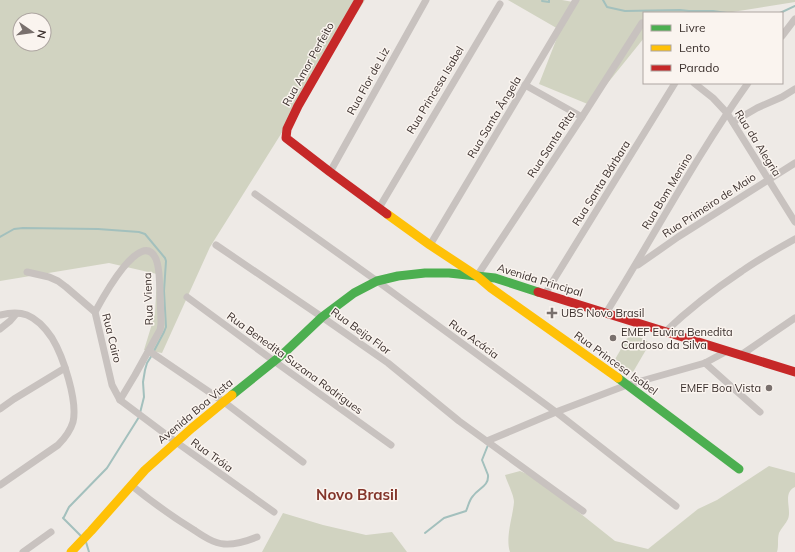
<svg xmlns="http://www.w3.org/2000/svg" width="795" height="552" font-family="Mulish,sans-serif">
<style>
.green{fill:#d1d3c1;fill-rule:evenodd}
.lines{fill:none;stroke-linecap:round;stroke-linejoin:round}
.stream{stroke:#a3c0bd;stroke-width:2}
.street{stroke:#c8c2bf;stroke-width:7}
.fast{stroke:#4caf50;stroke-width:9}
.slow{stroke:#ffc107;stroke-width:9}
.jam{stroke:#c62828;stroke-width:9}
.poi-dot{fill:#79706d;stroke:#faf4ef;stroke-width:1.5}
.labels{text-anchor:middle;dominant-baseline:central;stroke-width:3;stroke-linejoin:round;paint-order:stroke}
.street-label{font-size:11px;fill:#3a2f2c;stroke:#faf4ef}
.poi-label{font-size:11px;fill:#3a2f2c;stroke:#faf4ef;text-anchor:start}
.district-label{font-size:15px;font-weight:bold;fill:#83352a;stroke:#faf4ef}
</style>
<rect width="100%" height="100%" fill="#eeeae6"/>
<!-- green -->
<g class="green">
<path d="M0 0H365L210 247 162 353 144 350 155 314 157 274 109 263 0 281ZM20 20H44V44H20Z"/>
<path d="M508 0H562L573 2 575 0H795V2L726 13H644V38L590 105 539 84 560 30Z"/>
<path d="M631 332 650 343 633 372 614 361Z"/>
<path d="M769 466 795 473V487C782 493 792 509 788 519 786 524 781 528 779 533 777 540 779 545 777 552H510C505 538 513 516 514 502 514 495 507 482 505 475L520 471 543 481 566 502 615 541 648 549 698 509 717 500Z"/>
<path d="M283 513 323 525 366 535 392 532 407 552H262Z"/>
</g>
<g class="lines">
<!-- stream -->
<g class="stream">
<path d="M603 0 607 7 625 11 680 10 689 11H713L727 13"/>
<path d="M542 1 549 2V0"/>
<path d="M780 13 795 6"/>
<path d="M0 237 14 229 23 228 98 229 139 232 145 234 165 258 166 261 164 291 166 327 164 332 154 351"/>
<path d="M140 413 144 397 143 382 145 370 147 363 152 355"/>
<path d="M425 533 444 518 466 511C468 507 469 500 473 496 479 488 489 486 488 475L482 460 488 445"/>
<path d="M82 537 63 518 64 517 69 507 107 468 139 417"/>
<path d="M86 542 89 552"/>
</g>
<!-- street -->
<g class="street">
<path d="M782 36 795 19"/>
<path d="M694 83 713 98 727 113 795 222"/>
<path d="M525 85 582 117"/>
<path d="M733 122 757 108 782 97 795 89"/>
<path d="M330 172 426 0"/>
<path d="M255 194 377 281 556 412 676 506"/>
<path d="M379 208 500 4"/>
<path d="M216 245 322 317 388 363 459 421 583 511"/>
<path d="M430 245 576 0"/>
<path d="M638 265 678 237 795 163"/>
<path d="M27 272 49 277 58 281 66 287 95 312 112 385 120 400 176 442 274 512"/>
<path d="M477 276 582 117 642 23"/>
<path d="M545 294 675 83"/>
<path d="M187 297 274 361 391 445"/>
<path d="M95 312C101 301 141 226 156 259 160 269 159 280 160 290 160 301 161 312 161 324L160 330 135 375 120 400"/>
<path d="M606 313C654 236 696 156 748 83"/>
<path d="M0 315C8 313 19 312 27 315 37 319 46 329 52 338 63 356 78 401 73 422 70 432 64 439 58 445L0 485"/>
<path d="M0 329 10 321 16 314"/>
<path d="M665 332C689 309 715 289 742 271 759 259 777 249 795 239"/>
<path d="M149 351 224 402 303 462"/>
<path d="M741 355 795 318"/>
<path d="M705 363 760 412"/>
<path d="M0 409 14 399 65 368"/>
<path d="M487 441 556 412 627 385 705 363 727 351"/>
<path d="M131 485C152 502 171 516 194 530 203 536 213 543 224 544 236 545 247 541 257 537"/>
<path d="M23 552 51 532"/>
</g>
<!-- fast -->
<g class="fast">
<path d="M618 378 739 469"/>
<path d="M232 395 283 354 322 317 354 293 377 281 398 276 425 273H449L495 278 538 292"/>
</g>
<!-- slow -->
<g class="slow">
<path d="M387 214 430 245 477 276 491 288 618 378"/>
<path d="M71 552 91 531 145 470 192 428 232 395"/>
</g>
<!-- jam -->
<g class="jam">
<path d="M359 0 298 106 287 129 286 138 330 172 387 214"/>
<path d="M538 292 795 372"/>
</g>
</g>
<!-- markers -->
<g class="poi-dot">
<path d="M550 307h4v4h4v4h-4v4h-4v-4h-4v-4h4z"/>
<circle cx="613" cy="338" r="4"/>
<circle cx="769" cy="388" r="4"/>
</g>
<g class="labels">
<!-- street labels -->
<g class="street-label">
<text transform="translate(308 64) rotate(-61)">Rua Amor Perfeito</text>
<text transform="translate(368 81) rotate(-61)">Rua Flor de Liz</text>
<text transform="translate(435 90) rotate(-59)">Rua Princesa Isabel</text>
<text transform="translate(494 117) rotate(-59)">Rua Santa Ângela</text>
<text transform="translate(758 143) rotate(58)">Rua da Alegria</text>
<text transform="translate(551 144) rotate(-57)">Rua Santa Rita</text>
<text transform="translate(601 183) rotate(-58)">Rua Santa Bárbara</text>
<text transform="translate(667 191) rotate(-59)">Rua Bom Menino</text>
<text transform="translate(709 205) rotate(-33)">Rua Primeiro de Maio</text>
<text transform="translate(540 280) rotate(17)">Avenida Principal</text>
<text transform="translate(148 299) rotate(-92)">Rua Viena</text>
<text transform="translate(361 331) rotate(36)">Rua Beija Flor</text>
<text transform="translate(112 338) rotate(76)">Rua Cairo</text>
<text transform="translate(474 339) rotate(36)">Rua Acácia</text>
<text transform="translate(295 363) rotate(36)">Rua Benedita Suzana Rodrigues</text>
<text transform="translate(616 363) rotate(36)">Rua Princesa Isabel</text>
<text transform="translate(195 411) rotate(-40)">Avenida Boa Vista</text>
<text transform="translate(212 455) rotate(36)">Rua Tróia</text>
</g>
<!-- poi labels -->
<g class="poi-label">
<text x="561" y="313">UBS Novo Brasil</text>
<text x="621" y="332">EMEF Euvira Benedita<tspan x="621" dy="13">Cardoso da Silva</tspan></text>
<text x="761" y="388" text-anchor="end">EMEF Boa Vista</text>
</g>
<!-- district labels -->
<g class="district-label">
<text x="357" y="494">Novo Brasil</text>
</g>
</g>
<!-- legend -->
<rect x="643" y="12" width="140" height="72" fill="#faf4ef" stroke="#ada5a1"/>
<rect x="651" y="25" width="20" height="6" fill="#4caf50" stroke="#ada5a1"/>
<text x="679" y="32" font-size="12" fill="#3a2f2c">Livre</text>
<rect x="651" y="45" width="20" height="6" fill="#ffc107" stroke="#ada5a1"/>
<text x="679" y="52" font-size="12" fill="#3a2f2c">Lento</text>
<rect x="651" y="65" width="20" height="6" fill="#c62828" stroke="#ada5a1"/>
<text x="679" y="72" font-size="12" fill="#3a2f2c">Parado</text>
<!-- north arrow -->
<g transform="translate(32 32) rotate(103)"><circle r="19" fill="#faf4ef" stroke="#ada5a1"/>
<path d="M0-3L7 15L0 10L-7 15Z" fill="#79706d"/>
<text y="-6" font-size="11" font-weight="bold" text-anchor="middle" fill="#3a2f2c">N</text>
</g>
</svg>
